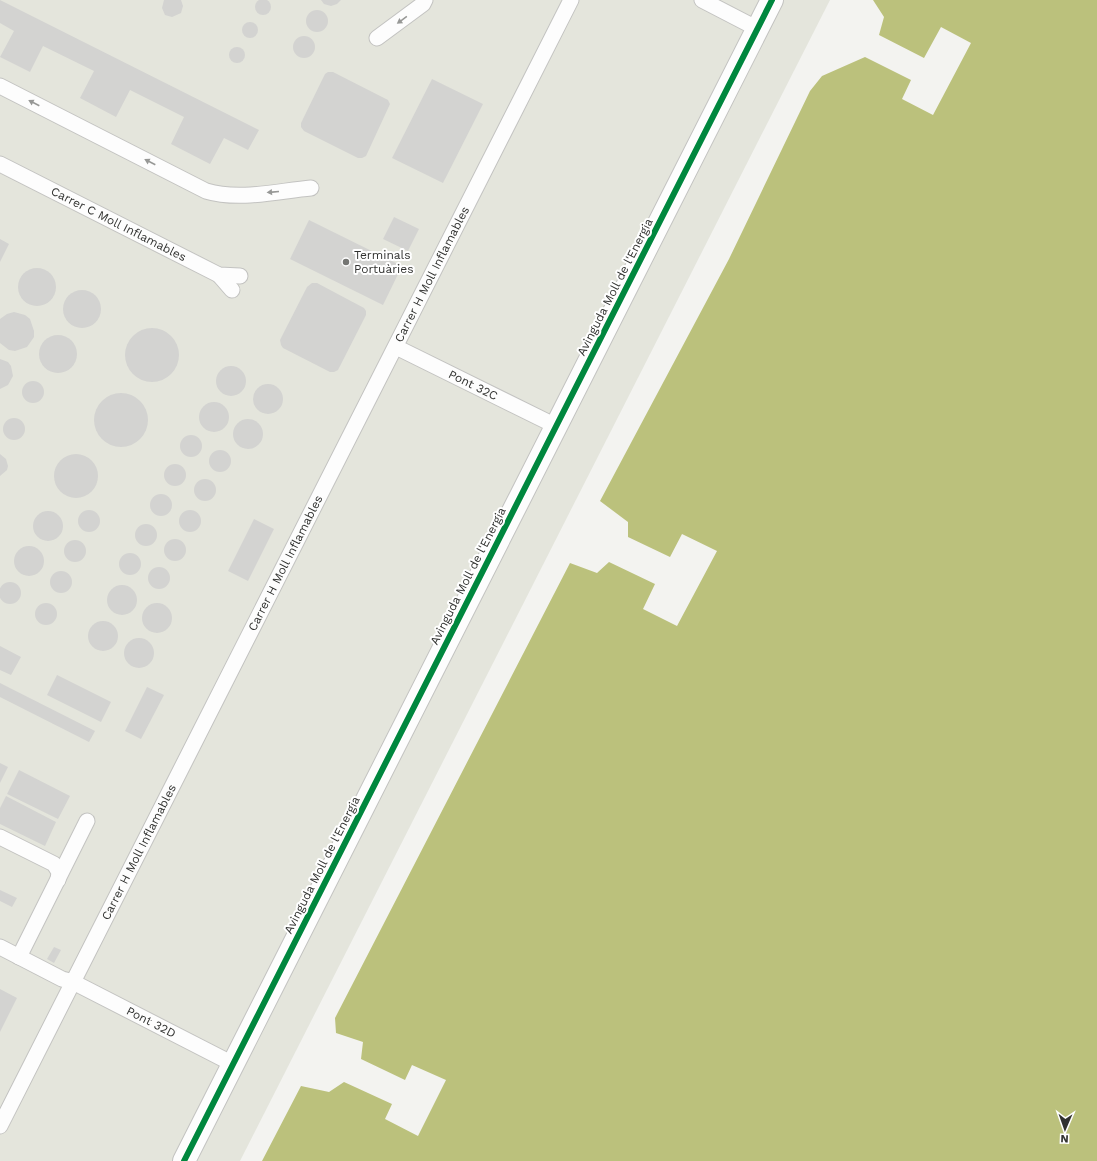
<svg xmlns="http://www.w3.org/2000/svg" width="1097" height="1161" font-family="'Work Sans',sans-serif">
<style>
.built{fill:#e4e5dc}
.water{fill:#bbc17c}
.building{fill:#d3d3d1}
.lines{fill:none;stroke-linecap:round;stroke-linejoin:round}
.service-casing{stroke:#c3c3c1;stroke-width:17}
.minor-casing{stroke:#c3c3c1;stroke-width:24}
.service{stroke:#fdfdfd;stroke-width:15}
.minor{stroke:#fdfdfd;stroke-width:22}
.cycleway-casing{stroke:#fff;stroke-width:8}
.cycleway{stroke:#00873e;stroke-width:6}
.oneway{fill:#979896}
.poi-dot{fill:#757673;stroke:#fff;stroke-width:1.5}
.labels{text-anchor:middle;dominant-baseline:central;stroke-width:4;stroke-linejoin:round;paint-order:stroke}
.street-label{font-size:12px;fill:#313230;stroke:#fff}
.poi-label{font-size:12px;fill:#313230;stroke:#fff;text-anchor:start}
</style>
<rect width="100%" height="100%" fill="#f3f3f0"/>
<!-- built -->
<path class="built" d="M0 0H830L240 1161H0Z"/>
<!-- water -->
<path class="water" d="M873 0H1097V1161H262L301 1086 329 1092 344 1082 392 1104 385 1119 418 1136 446 1080 412 1065 405 1080 361 1059 363 1042 336 1033 335 1018 570 563 597 573 609 562 655 584 643 609 677 626 717 551 682 534 670 557 628 537V522L600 501 729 259 810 91 822 76 865 57 911 80 902 99 933 115 971 43 941 27 924 58 879 35 884 17Z"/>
<!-- building -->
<g class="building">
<circle cx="263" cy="7" r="8"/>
<path d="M0 0 259 130 248 150 224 138 210 164 171 144 184 117 130 90 116 117 80 98 94 71 43 46 30 72 0 57 14 31 0 23Z"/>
<path d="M164 0H181L183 6 181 13 172 17 165 15 162 8Z"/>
<path d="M321 0H341L337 4 331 6 324 4Z"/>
<circle cx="317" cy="21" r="11"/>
<circle cx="250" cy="30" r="8"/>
<circle cx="304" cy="47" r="11"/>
<circle cx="237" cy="55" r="8"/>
<path d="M328 72H333L388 100 390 104 366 156 362 158H358L304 131 301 127V123L325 74Z"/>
<path d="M432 79 483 104 443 183 392 158Z"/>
<path d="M394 217 419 229 408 251 383 239Z"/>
<path d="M309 220 402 266 383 305 290 259Z"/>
<path d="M0 239 9 244 0 262Z"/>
<circle cx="37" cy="287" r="19"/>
<path d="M312 283H317L364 308 366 311V315L338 370 334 372H330L283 348 281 345 280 340 307 287Z"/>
<circle cx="82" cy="309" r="19"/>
<path d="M14 312 25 315 30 319 34 331V337L27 347 15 351 9 350 0 343V319L7 314Z"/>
<circle cx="152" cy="355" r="27"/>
<circle cx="58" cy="354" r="19"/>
<path d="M0 359 8 362 11 366 13 376 8 385 0 389Z"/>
<circle cx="231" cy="381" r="15"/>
<circle cx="33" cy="392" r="11"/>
<circle cx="268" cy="399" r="15"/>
<circle cx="121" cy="420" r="27"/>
<circle cx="214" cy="417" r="15"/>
<circle cx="14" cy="429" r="11"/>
<circle cx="248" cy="434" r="15"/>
<circle cx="191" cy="446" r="11"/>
<circle cx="220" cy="461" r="11"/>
<circle cx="76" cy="476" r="22"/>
<path d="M0 454 6 459 8 466 7 470 0 476Z"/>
<circle cx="175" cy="475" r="11"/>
<circle cx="205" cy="490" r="11"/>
<circle cx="161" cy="505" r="11"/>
<circle cx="190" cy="521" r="11"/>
<circle cx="89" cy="521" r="11"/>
<circle cx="48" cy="526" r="15"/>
<path d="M254 519 274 529 248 581 228 571Z"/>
<circle cx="146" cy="535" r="11"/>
<circle cx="175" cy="550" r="11"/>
<circle cx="75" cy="551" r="11"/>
<circle cx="29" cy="561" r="15"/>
<circle cx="130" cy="564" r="11"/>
<circle cx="159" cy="578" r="11"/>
<circle cx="61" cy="582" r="11"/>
<circle cx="10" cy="593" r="11"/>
<circle cx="122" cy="600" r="15"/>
<circle cx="46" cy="614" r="11"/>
<circle cx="157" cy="618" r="15"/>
<circle cx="103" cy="636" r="15"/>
<circle cx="139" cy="653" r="15"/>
<path d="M0 646 21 657 11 675 0 670Z"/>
<path d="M57 675 111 702 101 722 47 695Z"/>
<path d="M0 683 95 731 89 742 0 697Z"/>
<path d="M147 687 164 695 141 739 125 731Z"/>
<path d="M0 763 8 767 0 783Z"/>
<path d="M19 770 70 796 58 819 7 794Z"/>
<path d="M6 796 56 822 45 846 0 824V808Z"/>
<path d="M0 890 17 898 12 907 0 901Z"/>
<path d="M54 947 61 950 54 963 47 959Z"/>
<path d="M0 989 17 998 0 1032Z"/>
</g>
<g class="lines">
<defs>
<g id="service">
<path d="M702 0 758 29"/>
<path d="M377 38 423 4 425 0"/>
<path d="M0 86 206 191C239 201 278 191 311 188"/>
<path id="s1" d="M0 164 219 275 240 276"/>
<path d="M219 275 232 290"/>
<path id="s2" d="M396 347 556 426"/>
<path d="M0 837 54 864 59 872 58 880"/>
<path id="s3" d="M0 947 62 979 73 982 233 1064"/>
<path d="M19 957 87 821"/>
<path id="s4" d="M0 1126 571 0"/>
</g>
<path id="minor" d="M184 1161 772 0"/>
</defs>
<!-- service casing -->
<use href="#service" class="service-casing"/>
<!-- minor casing -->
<use href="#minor" class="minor-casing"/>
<!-- service -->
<use href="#service" class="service"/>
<!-- minor -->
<use href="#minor" class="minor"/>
<defs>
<path id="cycleway" d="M184 1161 772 0"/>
</defs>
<!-- cycleway casing -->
<use href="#cycleway" class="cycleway-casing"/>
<!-- cycleway -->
<use href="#cycleway" class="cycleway"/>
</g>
<!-- one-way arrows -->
<defs><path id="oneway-solid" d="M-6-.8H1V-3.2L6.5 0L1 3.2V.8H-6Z"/></defs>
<g class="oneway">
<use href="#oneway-solid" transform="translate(402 20) rotate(144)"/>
<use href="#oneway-solid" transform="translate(34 103) rotate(-153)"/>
<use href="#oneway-solid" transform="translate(150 162) rotate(-153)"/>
<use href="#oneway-solid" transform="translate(273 192) rotate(175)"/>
</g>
<!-- markers -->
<circle class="poi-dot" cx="346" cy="262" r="4"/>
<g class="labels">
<!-- street labels -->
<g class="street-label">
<text stroke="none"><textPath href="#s1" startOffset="133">Carrer C Moll Inflamables</textPath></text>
<text stroke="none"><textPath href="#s4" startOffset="955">Carrer H Moll Inflamables</textPath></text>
<text transform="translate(615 287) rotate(-63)">Avinguda Moll de l'Energia</text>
<text stroke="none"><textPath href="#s2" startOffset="86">Pont 32C</textPath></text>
<text stroke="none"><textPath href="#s4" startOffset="631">Carrer H Moll Inflamables</textPath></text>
<text transform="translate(468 576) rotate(-63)">Avinguda Moll de l'Energia</text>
<text stroke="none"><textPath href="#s4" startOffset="307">Carrer H Moll Inflamables</textPath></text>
<text transform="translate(322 865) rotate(-63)">Avinguda Moll de l'Energia</text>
<text stroke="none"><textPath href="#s3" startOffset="169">Pont 32D</textPath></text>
</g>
<!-- poi labels -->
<g class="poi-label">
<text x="354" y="255">Terminals<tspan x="354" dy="14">Portuàries</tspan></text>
</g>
</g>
<!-- north arrow -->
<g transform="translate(1065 1129) rotate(182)" stroke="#ffffff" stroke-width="3" paint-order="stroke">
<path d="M0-3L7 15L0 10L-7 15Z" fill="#313230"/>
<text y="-6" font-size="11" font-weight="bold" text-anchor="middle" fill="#313230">N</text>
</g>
</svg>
